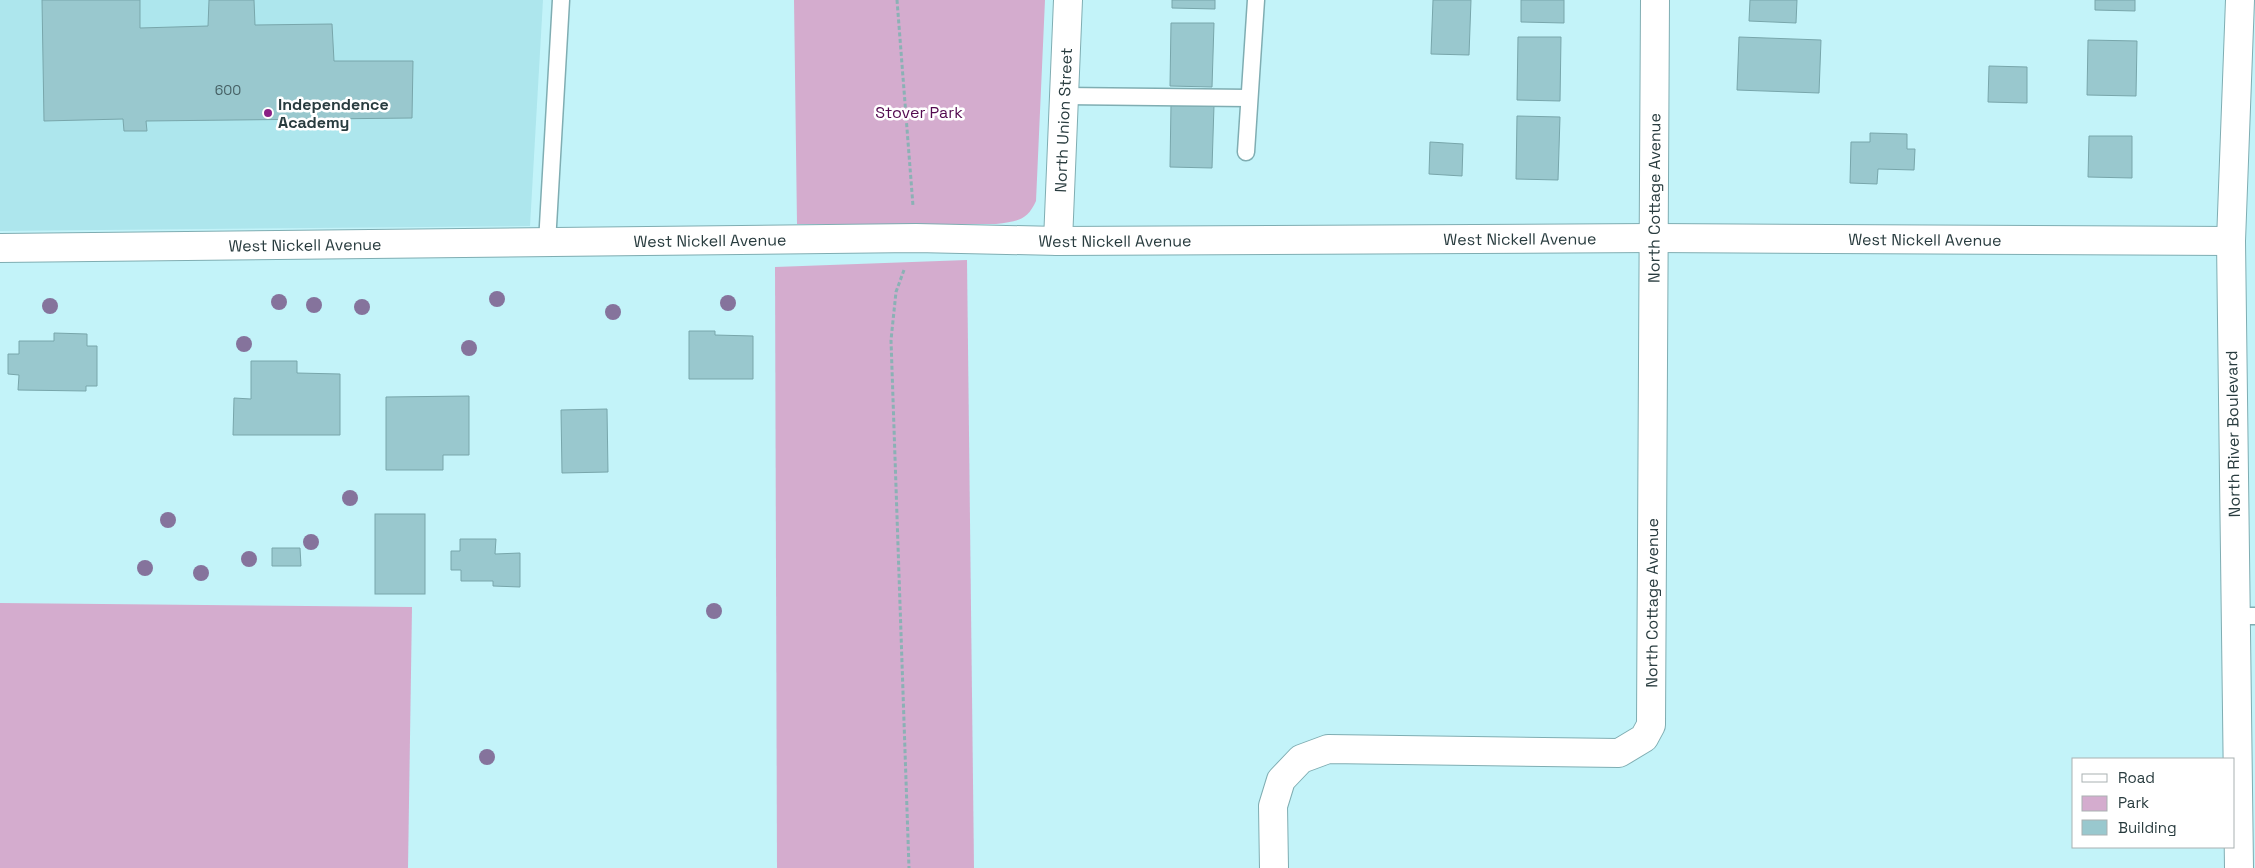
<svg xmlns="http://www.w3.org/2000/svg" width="2255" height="868" font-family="'Space Grotesk',sans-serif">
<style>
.built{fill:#ade6ed}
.green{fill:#d4acce}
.building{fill:#99c8ce;stroke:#78a6ab}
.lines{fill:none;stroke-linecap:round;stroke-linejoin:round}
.service-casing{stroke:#7fadb2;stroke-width:19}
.minor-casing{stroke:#7fadb2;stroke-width:30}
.secondary-casing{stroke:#7fadb2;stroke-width:30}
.path{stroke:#8bb1b5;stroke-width:3;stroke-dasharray:4 2.5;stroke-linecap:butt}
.service{stroke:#fff;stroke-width:16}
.minor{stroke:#fff;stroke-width:28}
.secondary{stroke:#fff;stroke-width:28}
.tree{fill:#85739c}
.poi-dot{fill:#8b2085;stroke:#fff;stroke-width:2}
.labels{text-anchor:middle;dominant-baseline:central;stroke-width:5;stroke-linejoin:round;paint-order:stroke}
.number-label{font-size:14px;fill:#455f63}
.poi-label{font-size:16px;font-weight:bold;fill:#293c3f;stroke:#fff;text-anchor:start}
.park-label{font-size:16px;fill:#530a4f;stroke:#fff}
.street-label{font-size:16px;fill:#293c3f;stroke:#fff}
</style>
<rect width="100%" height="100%" fill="#c3f3f9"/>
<!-- built -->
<path class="built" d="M0 0H543L530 226 0 231Z"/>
<!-- green -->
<g class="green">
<path d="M794 0H1045L1036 201C1027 221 1017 221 996 224H797Z"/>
<path d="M967 260 974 868H777L775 267Z"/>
<path d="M0 603 412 607 408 868H0Z"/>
</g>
<!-- building -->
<g class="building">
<path d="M42 0H140V28L208 26 209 0H254L255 25 332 24 334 61H413L412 118 146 121 147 131H124L123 119 44 121Z"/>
<path d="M1172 0H1215V9L1172 8Z"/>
<path d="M1433 0H1471L1469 55 1431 54Z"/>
<path d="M1521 0H1564V23L1521 22Z"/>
<path d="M1750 0H1797L1796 23 1749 21Z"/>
<path d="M2095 0H2135V11L2095 10Z"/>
<path d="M1171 23H1214L1212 87 1170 86Z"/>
<path d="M1518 37H1561L1560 101 1517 100Z"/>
<path d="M1739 37 1821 40 1819 93 1737 90Z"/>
<path d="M2088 40 2137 41 2136 96 2087 95Z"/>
<path d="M1989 66 2027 67V103L1988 102Z"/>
<path d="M1171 104 1214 105 1212 168 1170 167Z"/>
<path d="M1517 116 1560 117 1558 180 1516 179Z"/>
<path d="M1870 133 1907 134V149H1915L1914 170 1878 169 1877 184 1850 183 1851 142H1870Z"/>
<path d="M2089 136H2132V178L2088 177Z"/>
<path d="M1430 142 1463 144 1462 176 1429 174Z"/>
<path d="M689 331H715V335L753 336V379H689Z"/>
<path d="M54 333 87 334V346H97V386H86V391L18 390 19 375 8 374V354H19V341H54Z"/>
<path d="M251 361H297V373L340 374V435H233L234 398 251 399Z"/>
<path d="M469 396V455H443V470H386V397Z"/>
<path d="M607 409 608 472 562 473 561 410Z"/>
<rect x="375" y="514" width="50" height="80"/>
<path d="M460 539H496L495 554 520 553V587L493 586V581H461V570H451V551H460Z"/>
<path d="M272 548H300L301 566H272Z"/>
</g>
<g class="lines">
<defs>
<g id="service">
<path d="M1064 96 1249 98"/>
<path d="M1246 152 1256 0"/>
<path d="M547 243 561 0"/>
<path d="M2235 616H2255"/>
</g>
<g id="minor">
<path id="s1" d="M1058 241 1068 0"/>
<path id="s2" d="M0 248 916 238 1058 241 1654 238 2231 241"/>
<path id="s3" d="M1274 868 1273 806 1281 780 1301 759 1328 749 1619 753 1644 738 1651 725 1655 0"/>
</g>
<path id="secondary" d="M2239 868 2231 241 2240 0"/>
</defs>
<!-- service casing -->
<use href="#service" class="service-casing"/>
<!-- minor casing -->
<use href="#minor" class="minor-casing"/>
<!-- secondary casing -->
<use href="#secondary" class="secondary-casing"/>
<!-- path -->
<g class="path">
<path d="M897 0 913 206"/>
<path d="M904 270 896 292 891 340 909 868"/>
</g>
<!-- service -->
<use href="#service" class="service"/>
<!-- minor -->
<use href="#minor" class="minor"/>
<!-- secondary -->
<use href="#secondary" class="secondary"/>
</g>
<!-- trees -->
<g class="tree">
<circle cx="497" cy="299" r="8"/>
<circle cx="279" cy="302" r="8"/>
<circle cx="728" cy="303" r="8"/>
<circle cx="314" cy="305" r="8"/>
<circle cx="50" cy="306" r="8"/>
<circle cx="362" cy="307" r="8"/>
<circle cx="613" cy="312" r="8"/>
<circle cx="244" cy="344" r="8"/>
<circle cx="469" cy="348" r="8"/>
<circle cx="350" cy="498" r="8"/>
<circle cx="168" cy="520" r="8"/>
<circle cx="311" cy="542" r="8"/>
<circle cx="249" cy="559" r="8"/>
<circle cx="145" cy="568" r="8"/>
<circle cx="201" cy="573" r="8"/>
<circle cx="714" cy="611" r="8"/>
<circle cx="487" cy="757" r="8"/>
</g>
<!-- markers -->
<circle class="poi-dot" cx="268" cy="113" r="5"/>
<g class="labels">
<!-- number labels -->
<g class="number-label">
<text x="228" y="90">600</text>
</g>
<!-- poi labels -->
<g class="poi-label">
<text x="278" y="104">Independence<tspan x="278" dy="18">Academy</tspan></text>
</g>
<!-- park labels -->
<g class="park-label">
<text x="919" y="112">Stover Park</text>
</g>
<!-- street labels -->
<g class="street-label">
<text stroke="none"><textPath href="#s1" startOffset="121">North Union Street</textPath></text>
<text stroke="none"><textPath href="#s3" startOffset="1009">North Cottage Avenue</textPath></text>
<text stroke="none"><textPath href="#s2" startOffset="1520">West Nickell Avenue</textPath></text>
<text stroke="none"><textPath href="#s2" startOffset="1115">West Nickell Avenue</textPath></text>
<text stroke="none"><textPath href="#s2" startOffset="1925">West Nickell Avenue</textPath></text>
<text stroke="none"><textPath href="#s2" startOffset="710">West Nickell Avenue</textPath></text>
<text stroke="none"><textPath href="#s2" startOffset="305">West Nickell Avenue</textPath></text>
<text transform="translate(2233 434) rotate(-91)">North River Boulevard</text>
<text stroke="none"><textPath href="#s3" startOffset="604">North Cottage Avenue</textPath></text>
</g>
</g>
<!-- legend -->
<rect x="2072" y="758" width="162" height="90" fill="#ffffff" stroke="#a9b1b2"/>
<rect x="2082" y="774" width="25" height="8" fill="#ffffff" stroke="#a9b1b2"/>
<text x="2118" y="783" font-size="15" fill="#293c3f">Road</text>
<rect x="2082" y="796" width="25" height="15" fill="#d4acce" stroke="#a9b1b2"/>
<text x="2118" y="808" font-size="15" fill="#293c3f">Park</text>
<rect x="2082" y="820" width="25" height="15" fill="#99c8ce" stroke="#a9b1b2"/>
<text x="2118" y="833" font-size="15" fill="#293c3f">Building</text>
</svg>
